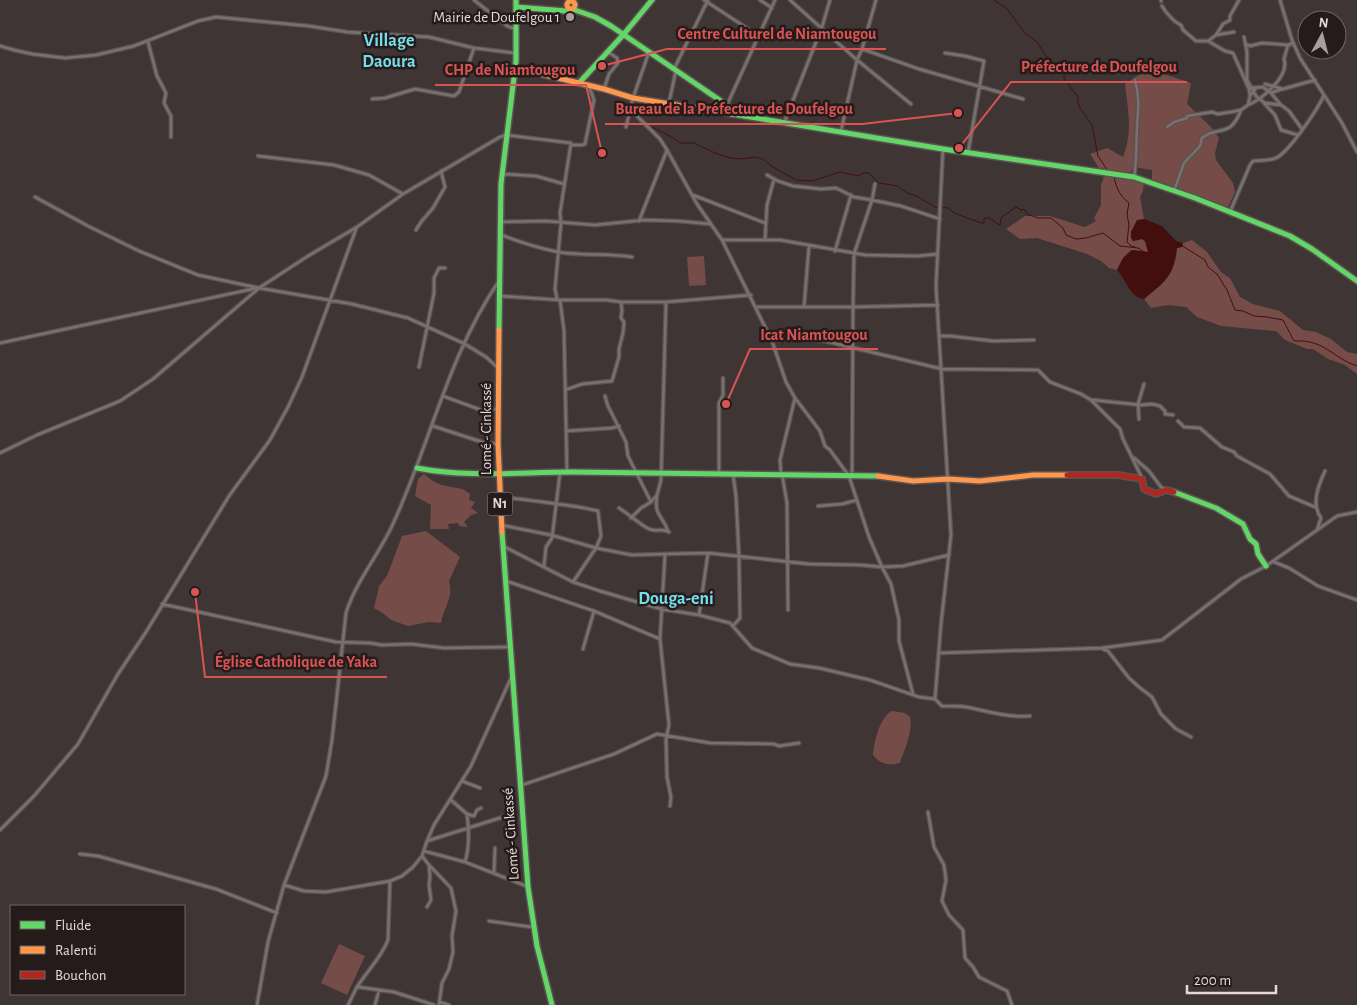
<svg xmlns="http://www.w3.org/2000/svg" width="1357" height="1005" viewBox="0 0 1357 1005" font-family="'Alegreya Sans',sans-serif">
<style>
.green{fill:#754c48}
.water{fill:#430e0e}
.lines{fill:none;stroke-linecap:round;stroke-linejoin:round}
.stream{stroke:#430e0e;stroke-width:1}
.street-casing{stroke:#5b5251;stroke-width:5}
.fast-casing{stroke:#5b5251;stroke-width:8}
.slow-casing{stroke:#5b5251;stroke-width:8}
.jam-casing{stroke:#5b5251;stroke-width:8}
.street{stroke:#797070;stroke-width:2.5}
.fast{stroke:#63d668;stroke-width:5}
.slow{stroke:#ff974d;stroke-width:5}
.jam{stroke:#b3261e;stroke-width:5}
.poi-dot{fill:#ab9f9e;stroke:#241b1a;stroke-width:2}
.labels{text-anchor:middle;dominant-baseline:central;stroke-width:5;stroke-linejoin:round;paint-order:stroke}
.shield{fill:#241b1a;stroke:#ab9f9e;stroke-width:1}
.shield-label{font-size:14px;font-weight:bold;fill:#e5d8d7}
.poi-label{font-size:15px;fill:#e5d8d7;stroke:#241b1a;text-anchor:end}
.street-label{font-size:15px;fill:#e5d8d7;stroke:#241b1a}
.quarter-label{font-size:18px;font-weight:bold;fill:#73deea;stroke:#241b1a}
.leader{fill:none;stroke:#da5454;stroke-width:2}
.callout-dot{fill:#da5454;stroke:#241b1a;stroke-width:2}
.callout-label{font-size:16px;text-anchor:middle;font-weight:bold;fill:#da5454;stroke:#241b1a;stroke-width:5;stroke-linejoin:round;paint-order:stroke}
</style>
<rect width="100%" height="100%" fill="#3f3534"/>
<path class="green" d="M1155,71L1191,83L1187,104L1212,128L1219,138L1215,153L1216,160L1233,183L1235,192L1228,207L1152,180V170L1134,167L1129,175L1099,168L1090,154L1107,148L1123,157C1133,131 1128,111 1125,84L1143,72Z
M1105,174L1144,182L1143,191L1140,197L1144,219L1137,221L1131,232L1133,241L1142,239L1145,241L1148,252L1132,250C1125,254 1120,262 1117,270L1109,268L1101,261L1087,254L1037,238L1020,239L1006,229L1025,216H1050L1085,227L1096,221L1094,218L1101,205V185Z
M1192,240L1207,252L1221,272L1230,278L1240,297L1253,304L1280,311L1303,330L1316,332L1331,339L1347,352L1357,354V374L1345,365L1328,359L1313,349H1307L1285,340L1276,331L1221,326L1197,317L1186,307L1168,305L1151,308L1144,299C1164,281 1175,276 1177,248L1182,247L1183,243Z
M704,256L706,285L689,286L687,257Z
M424,474C431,480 438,485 447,486C458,489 460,486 470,494L469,500L475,502L471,508L478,513L471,515L464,522L468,527L459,526L458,523L448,524L449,529H430L431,505L415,496L418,479Z
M426,531L460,557L449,581C454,598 444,606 441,623L429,622L408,626L391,620L384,614L374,608L379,586L387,576L402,536Z
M892,711L905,713L910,717C913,732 905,748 900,763C888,766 880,764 873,755C874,741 880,717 892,711Z
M339,944L365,956L347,995L321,983Z"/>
<path class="water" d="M1144,219L1162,226L1176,241L1183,243L1182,247L1177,248C1173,277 1166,281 1144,299C1130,298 1126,279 1117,270L1123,258L1132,250L1148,252L1145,241L1142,239L1133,241L1131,238V232L1137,220Z"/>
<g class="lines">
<path class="stream" d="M994,0L1007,9L1025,33L1037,42L1050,62L1064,73V79L1078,97V103L1080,108L1092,125L1098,156L1108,171H1113C1115,184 1118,195 1129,203L1127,214L1129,225L1127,242L1131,246L1135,247
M652,127L670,136L680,143H694L715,153L730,158L743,159L754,157L763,159L773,167L796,180L812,181L840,172L859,176L863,173H869L879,183L898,186L907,193L917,196L935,207L949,208L954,213L981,223H984V218H989L1000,225L1001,218L1016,207L1021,210L1024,209L1027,214L1038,218H1051L1063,228L1066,235L1076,239L1086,238L1103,233L1120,246L1138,248L1146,253
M1181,245L1205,260L1208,267L1217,274L1227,290L1235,310L1243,311L1254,316L1267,317L1283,320L1294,341C1325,339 1332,358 1357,366"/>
<g class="street-casing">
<path id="street" d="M474,0L507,26L515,29
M704,0L759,36
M760,0L772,8
M790,0L857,60L911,104
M1161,1V0
M1162,6C1166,13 1174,22 1181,25L1183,30L1196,41H1208L1216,35L1234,32
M1216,35L1223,24L1230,20V16L1239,0
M1244,37L1247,52V80L1256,96L1261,100L1265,103L1281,105
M1208,41L1225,51L1233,53L1249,89L1250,96
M148,42L157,76L166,93L164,103L171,116V137
M1246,44L1250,46L1262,43L1288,45
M0,46L14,50L32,54L65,58L96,55L134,46L198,21L216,17L309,26L347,32L429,37L474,48L515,53
M862,49L919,69L1023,99
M945,53L965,56L984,61L968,153
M674,69L708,0
M1265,84L1283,89L1315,80
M1251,88L1263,87L1271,93L1281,105L1289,111L1302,129
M604,89L609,74L618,63L617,58L608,52
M1271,93L1282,89
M1324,95L1342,123L1357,152
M372,99L385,98L415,89L454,96L459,92L474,48
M669,103L676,70
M1264,103L1275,115L1281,130L1298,135
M727,105L775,0
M1248,105C1262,99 1290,76 1284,59L1288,45L1293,43
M631,110L660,139L667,150L697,204L722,240L772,341L786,382L795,398L820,431L825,446L830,450L849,476L869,537L882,567L891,584L899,620V641L913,694
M784,123L822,27L830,0
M626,127L633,98L649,52
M1167,127L1174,122L1187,118V116L1212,112L1218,114L1231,112L1241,110L1248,105L1250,96L1256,88
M841,131L857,60L862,49L876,0
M571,145H582L585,144L594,100L589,86
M943,149L936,286L951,535L941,624L935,699L942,706C950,706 958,706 966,707C987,711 1008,718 1030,716
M258,156L334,165L369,175L403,194
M502,174L536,176L564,184
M767,175L778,181L793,186L821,189L836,188L854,197L872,200L875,184
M1134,177C1137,160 1136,144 1137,127C1138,109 1140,99 1135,80
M1174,191L1184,163L1200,146L1202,138C1218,125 1230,139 1241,110
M693,195L765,223
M35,197L88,226L139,251L198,275L259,288L352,304L408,318L465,344L486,357L498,368
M1230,212L1250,165L1253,161C1260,160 1270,161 1276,158C1289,152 1318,109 1324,95L1300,58L1292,40L1280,0
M639,221L667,150
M502,222L545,221L595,225L644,220L678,221L711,224
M416,230L421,222L433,208L445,187L441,171
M502,235C519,242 539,248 558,252C582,256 608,253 632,257
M722,240H780L865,255L917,256L938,254
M765,240L767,205L774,179
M835,251L851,195
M500,296L560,300H607L621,302H666L751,295
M560,300L564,331L567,472
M938,305L853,307L854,254L872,200L901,206L940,219
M756,307H853L852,476
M804,307L809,246
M940,336H950L993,341L1034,340
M772,341L787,339L825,341L942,369L1038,370L1050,382L1081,394L1091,400L1120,429L1123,439L1141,476
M0,343L257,288
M419,367L434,293V278L439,268H445
M565,390L582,384L612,381L619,357V349L623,333L624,322L621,318L622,310L621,303
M443,396L481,410L497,409
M605,396L608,406L626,442L628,456L651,502
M1093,400L1141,405L1152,404L1160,406L1165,411V414L1173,415
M1139,419L1138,404L1144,384
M1178,421L1184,427L1200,428L1222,447L1234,452L1237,456L1270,474L1289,496L1315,507
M433,426L482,442L498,444
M566,431L612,428L619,426
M0,453L37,435L120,401L153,379L259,288L308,256L357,227L403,194L500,137L506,135L571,143L560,213L561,223L555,289L557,299
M1134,458L1149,471L1161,487L1165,489
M719,474V403L723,395V378
M781,474L780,460L795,398
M782,474L787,503L788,610
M657,495C654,517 662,514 668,531
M499,497C514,498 528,500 543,502C562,505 580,506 598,511L601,536L596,548L573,582
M818,506L842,504L857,500
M619,508C630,515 638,523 649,529C656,532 662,528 669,532
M631,518L641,508L651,502L657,495L661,480L666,302
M501,525L551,535L596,548L632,555L665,554L660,639L669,725L666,739L667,777L671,797L670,806
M1317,530L1321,518C1311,504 1318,486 1325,471
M503,546L573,582L600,591L661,609L699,615L730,623L752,648L790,664L819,668L870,680L919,697L935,699
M665,554L708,553L809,564L861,565L882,567L903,566L949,555
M1274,562L1289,568L1318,586L1357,600
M544,566L546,547L552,538L560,473
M506,581L594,611L660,639
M162,604L336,642L370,643L382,645L411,644L444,648L509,647
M699,615L708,553
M733,626L740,618L739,557L736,496L733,474
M583,649L594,611
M1103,649L1108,651L1129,678L1139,687L1152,697L1161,714L1176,729L1191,737
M939,653L1102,648L1162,640L1241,579L1266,566L1337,516L1357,512
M462,781L480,788
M522,785L614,754L657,734L710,743L774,744L779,746L799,743
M451,800L467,814L474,816L477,810L481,808
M928,812L934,847L944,865L946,880L942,901L949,915L963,930L965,958L973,967L979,977L1007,991L1012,1005
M0,830L34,796L78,744L118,674L146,632L229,496L270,440L288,407L302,377L356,229
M427,841L503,817
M424,851L465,862L526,886
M80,854L98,856L216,889L277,913
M422,856L429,865L430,877L429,885L431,900L427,907
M465,862C470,846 469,829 467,814
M429,865L451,888L456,911L452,936L453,952L449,969L442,983L439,1005
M494,873L495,848
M284,885L304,891L326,892L390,881
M489,921L532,927
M358,987L394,992L434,1005
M440,1002L449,1005
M257,1005L268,942L284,885L326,776L332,740L346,613C356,581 378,556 392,526C430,445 448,355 499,281
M348,1005C351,999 354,993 357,987C367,971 381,958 388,940L390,881L402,876L413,867L422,856L427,841L434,825L471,766L511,678
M375,1005L379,990"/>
</g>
<g class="fast-casing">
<path id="fast" d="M516,7L566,11L569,9
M572,9L595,17L611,26L740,114
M579,83L624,34L652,0
M732,114L943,149L1134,177L1195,198L1290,236L1312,249L1357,281
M499,330L501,184L516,61V0
M417,468C468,478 520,472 572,472C674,473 776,474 878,476
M1174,492L1216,508L1243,524L1250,539L1256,544L1258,554L1266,566
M502,532L528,887L537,946L552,1005"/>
</g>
<g class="slow-casing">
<path id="slow" d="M567 5a4 4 0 1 1 8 0a4 4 0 1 1-8 0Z
M516,68L604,89L633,98L732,114
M499,330L498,444L502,532
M878,476L913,481L948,479L980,481L1033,475H1067"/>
</g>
<g class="jam-casing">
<path id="jam" d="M1067,475H1118L1142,479L1144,489L1156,494L1166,490L1174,492"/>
</g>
<use href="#street" class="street"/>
<use href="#fast" class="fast"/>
<use href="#slow" class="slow"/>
<use href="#jam" class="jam"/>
</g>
<circle class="poi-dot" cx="570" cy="17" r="5"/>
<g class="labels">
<rect class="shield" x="487.5" y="492.5" width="25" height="23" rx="4"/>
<g class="shield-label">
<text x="500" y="504">N1</text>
</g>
<g class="poi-label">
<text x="560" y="17">Mairie de Doufelgou 1</text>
</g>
<g class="street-label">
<text transform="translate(486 429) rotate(-90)">Lomé - Cinkassé</text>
<text transform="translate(511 834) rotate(-94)">Lomé - Cinkassé</text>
</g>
<g class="quarter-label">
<text x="389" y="41">Village<tspan x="389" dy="21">Daoura</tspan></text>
<text x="676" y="599">Douga-eni</text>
</g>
</g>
<path class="leader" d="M602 66L667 49H886M959 148L1011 82H1187M602 153L586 85H435M958 113L862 124H605M726 404L750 349H878M195 592L205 677H387"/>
<g class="callout-dot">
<circle cx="602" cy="66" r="5"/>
<circle cx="959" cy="148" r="5"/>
<circle cx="602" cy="153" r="5"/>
<circle cx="958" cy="113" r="5"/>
<circle cx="726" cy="404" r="5"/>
<circle cx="195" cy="592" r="5"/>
</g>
<g class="callout-label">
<text x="777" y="39">Centre Culturel de Niamtougou</text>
<text x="1099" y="72">Préfecture de Doufelgou</text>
<text x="510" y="75">CHP de Niamtougou</text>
<text x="734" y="114">Bureau de la Préfecture de Doufelgou</text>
<text x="814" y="340">Icat Niamtougou</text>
<text x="296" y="667">Église Catholique de Yaka</text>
</g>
<rect x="10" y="905" width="175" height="90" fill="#241b1a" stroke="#716766"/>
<rect x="20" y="921" width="25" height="8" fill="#63d668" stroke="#716766"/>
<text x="55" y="930" font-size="15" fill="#e5d8d7">Fluide</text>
<rect x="20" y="946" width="25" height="8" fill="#ff974d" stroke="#716766"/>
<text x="55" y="955" font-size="15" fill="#e5d8d7">Ralenti</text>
<rect x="20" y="971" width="25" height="8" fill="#b3261e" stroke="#716766"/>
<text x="55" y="980" font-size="15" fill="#e5d8d7">Bouchon</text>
<g transform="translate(1322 35) rotate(7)"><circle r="24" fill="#241b1a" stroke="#716766"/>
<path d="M0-4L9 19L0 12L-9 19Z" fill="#ab9f9e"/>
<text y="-8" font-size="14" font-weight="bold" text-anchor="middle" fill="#e5d8d7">N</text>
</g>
<path d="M1187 985v8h89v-8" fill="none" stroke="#e5d8d7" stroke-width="2.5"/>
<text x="1194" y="985" font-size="15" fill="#e5d8d7" stroke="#241b1a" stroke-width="4" paint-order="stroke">200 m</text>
</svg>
